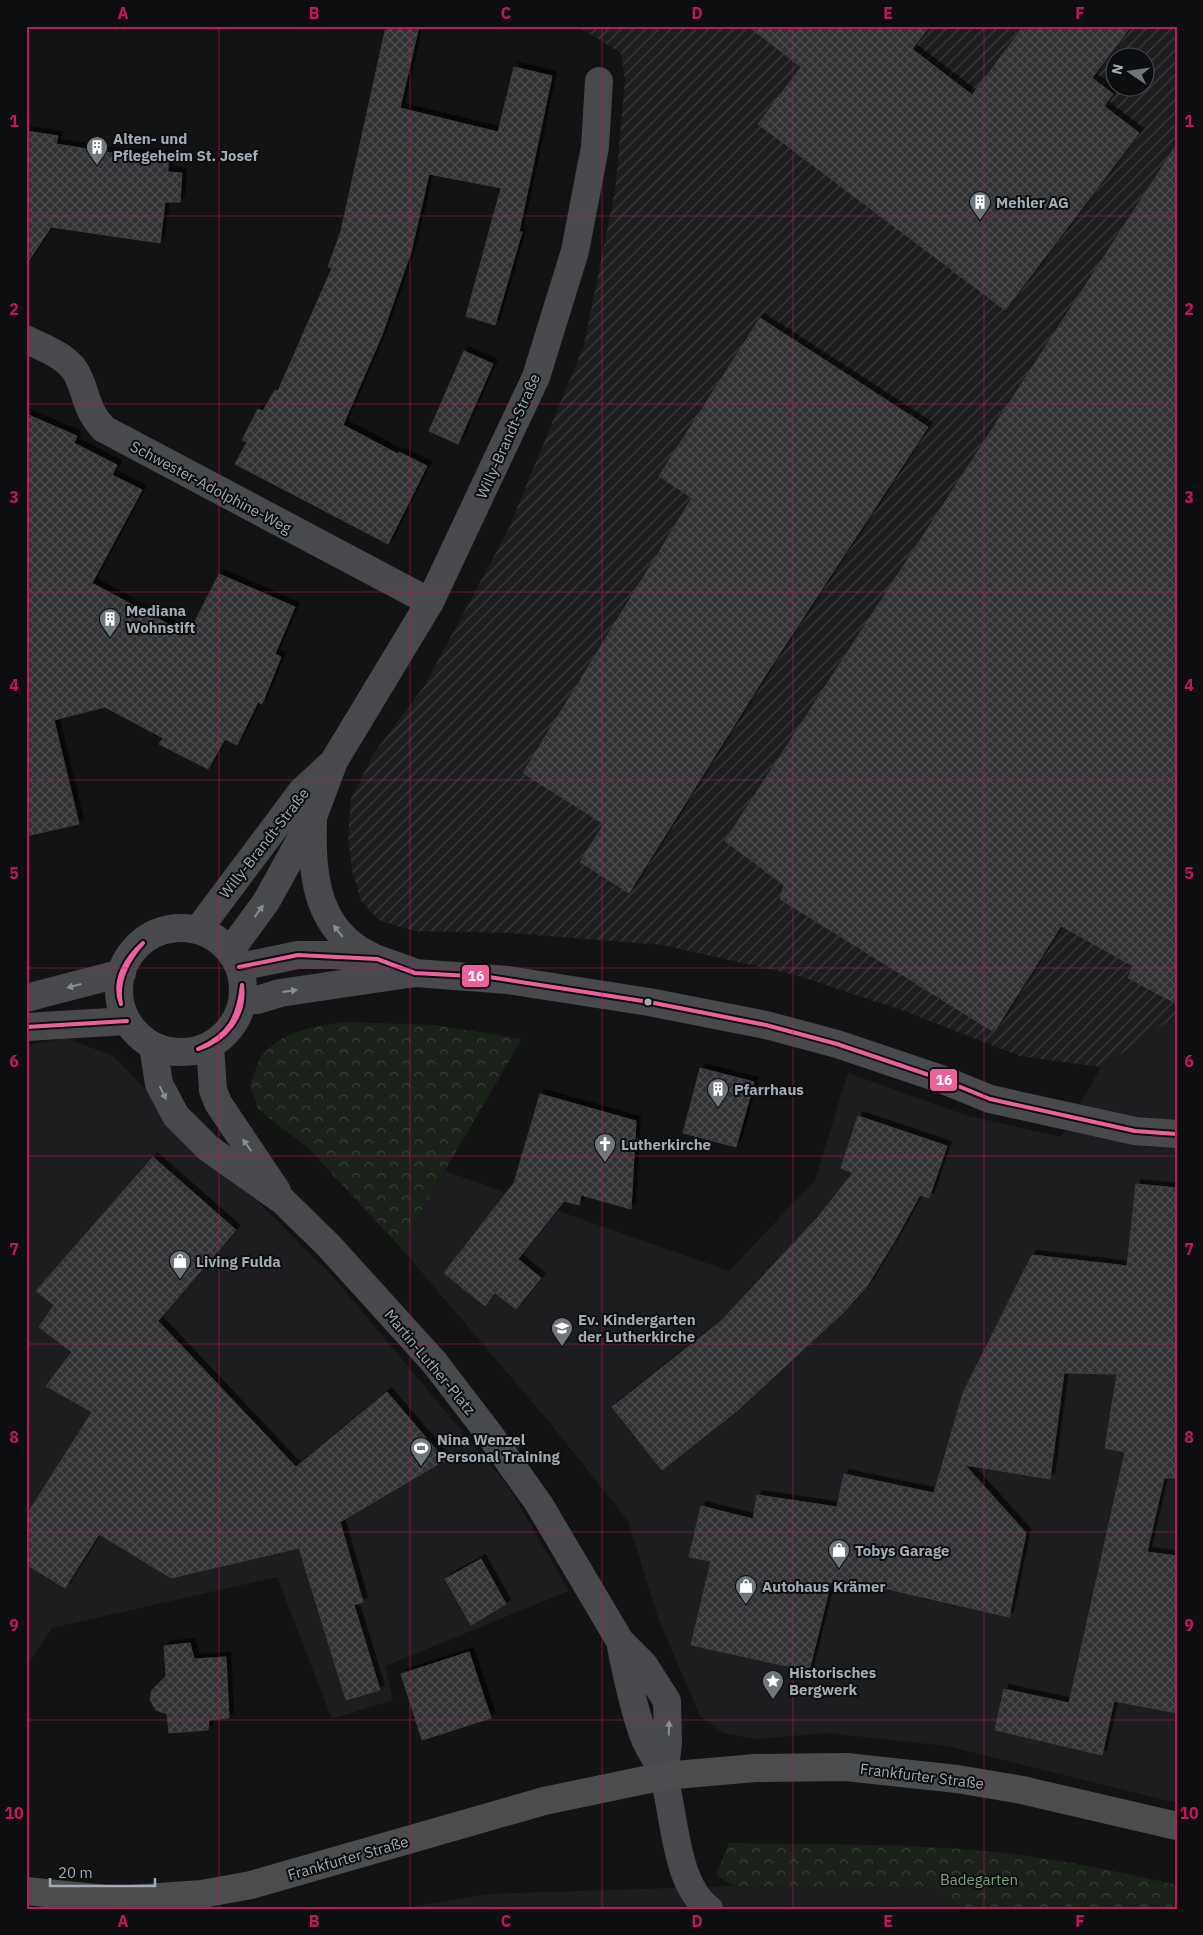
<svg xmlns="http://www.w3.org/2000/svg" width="1203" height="1935" viewBox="0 0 1203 1935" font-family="'IBM Plex Sans',sans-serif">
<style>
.built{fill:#1d1d1f}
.industrial{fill:url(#industrial-furrows);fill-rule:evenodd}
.park{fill:url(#park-crowns)}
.building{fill:url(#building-cross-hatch);stroke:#3c3d40;filter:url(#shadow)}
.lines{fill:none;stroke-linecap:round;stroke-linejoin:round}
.minor{stroke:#47494c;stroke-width:28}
.primary{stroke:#4a4c4e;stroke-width:28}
.bus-1-casing{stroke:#0d0e0f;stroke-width:8}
.bus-1{stroke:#ec609e;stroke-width:4}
.oneway{fill:#878e96}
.grid{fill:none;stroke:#c2185b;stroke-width:1;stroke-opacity:0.55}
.bus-dot{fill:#a2abb6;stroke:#0d0e0f;stroke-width:2}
.labels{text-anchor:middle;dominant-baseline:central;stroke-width:4;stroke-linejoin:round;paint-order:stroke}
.poi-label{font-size:15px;font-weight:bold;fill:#a2abb6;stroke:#0d0e0f;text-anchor:start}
.street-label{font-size:15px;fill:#a2abb6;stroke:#0d0e0f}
.park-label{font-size:15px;fill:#7aa377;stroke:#0d0e0f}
.line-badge{stroke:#0d0e0f;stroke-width:2}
.badge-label{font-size:14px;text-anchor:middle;font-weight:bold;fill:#fff}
.neatline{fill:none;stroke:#c2185b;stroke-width:2}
.grid-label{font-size:16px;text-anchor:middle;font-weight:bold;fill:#c2185b}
</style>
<defs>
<pattern id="industrial-furrows" width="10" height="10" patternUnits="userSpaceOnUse" patternTransform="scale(1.25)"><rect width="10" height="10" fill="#1d1d1f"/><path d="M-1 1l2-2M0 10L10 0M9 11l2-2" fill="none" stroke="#3b3b3d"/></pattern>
<pattern id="park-crowns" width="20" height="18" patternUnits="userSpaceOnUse" patternTransform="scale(1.25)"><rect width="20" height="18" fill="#192119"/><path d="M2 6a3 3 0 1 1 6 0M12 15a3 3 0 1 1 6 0" fill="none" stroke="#373f38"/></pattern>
<pattern id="building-cross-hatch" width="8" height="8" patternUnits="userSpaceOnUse" patternTransform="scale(1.25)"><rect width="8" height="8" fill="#323234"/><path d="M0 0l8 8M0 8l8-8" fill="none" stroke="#4d4d4f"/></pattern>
<filter id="shadow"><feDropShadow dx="4.5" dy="-4.5" stdDeviation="0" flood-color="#0009"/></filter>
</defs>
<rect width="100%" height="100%" fill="#131313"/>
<path class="built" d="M1177,1016V1803L946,1746L827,1733L755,1739L723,1733L700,1716L658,1618L628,1521L550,1423L400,1247L445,1171L729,1271L815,1180L848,1073L965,1115L1061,1137L1101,1067Z
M66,1038L113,1056L334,1278L508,1486L569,1591L385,1666L393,1700L332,1719L277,1577L52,1628L26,1668V1045Z
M735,1886L936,1888L964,1909H399L488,1894Z"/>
<path class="industrial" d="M577,26H1177V1016L1101,1067L1020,1056L904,1011L799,976L663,945L510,933L415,931L380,921L361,901L352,870L348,836L351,799L374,753L425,685L508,530L584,345L615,191L625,80L621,53ZM1116,58H1146V88H1116Z"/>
<path class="park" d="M345,1022L434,1025L522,1039L400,1247L308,1148L258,1109L250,1085C254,1076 257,1061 264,1053C286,1030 316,1026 345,1022Z
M729,1843C813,1845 899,1843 983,1851C1048,1856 1113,1871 1177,1885V1909H964L936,1888L735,1886L716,1875Z"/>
<path class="building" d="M386,26H419L400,108L498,132L514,67L552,76L519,232H522L495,325L466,316L501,188L429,174L411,252L382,335L343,425L398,454L399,452L427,466L388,544L235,464L247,442L242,440L258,409L263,411L275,390L278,391L332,268L328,267L341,231Z
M748,26H930L912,49L972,95L1024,26H1131L1092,78L1113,94L1104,106L1139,133L1005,310L758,124L801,67Z
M26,131L58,136L56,144L112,153L168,156V172L182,173L180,202H165L160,243L51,227L26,265Z
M1177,144V1004L1128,978L1133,966L1061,926L994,1032L780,899L784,885L725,841Z
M760,318L928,427L767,673L629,893L580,862L604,824L523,773L692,498L659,476Z
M464,351L493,364L458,444L429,431Z
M26,414L77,436L74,443L117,465L112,475L142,490L92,583L188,635L219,574L295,607L275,654L281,657L262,704L258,702L237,745L225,739L208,769L159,744L163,738L105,707L54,720L79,824L26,836Z
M700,1068L754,1082L736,1147L683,1133Z
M540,1094L636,1121L631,1209L581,1195L579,1205L564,1201L518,1259L541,1278L516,1309L495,1293L485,1306L444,1273L514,1183Z
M858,1116L947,1146L929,1198L920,1195L894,1242L867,1286L845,1311L739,1409L662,1470L612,1407L721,1321L818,1217L853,1173L841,1168Z
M153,1157L236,1230L158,1321L296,1467L387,1392L445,1460L340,1522L363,1602L354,1605L380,1690L346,1700L299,1548L171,1578L99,1534L65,1588L26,1564V1516L92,1412L46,1386L72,1352L39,1327L54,1305L36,1291Z
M1136,1184L1177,1188V1478H1164L1147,1552L1177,1556V1713L1114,1701L1102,1755L995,1730L1004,1689L1069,1703L1125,1452L1105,1448L1117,1374L1064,1373L1050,1479L965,1465L1026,1533L1009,1617L870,1585L869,1589L831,1582L809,1671L691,1645L711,1561L689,1557L701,1506L753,1519L757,1495L837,1507L844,1474L934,1493L963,1393L1032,1255L1127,1266Z
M481,1559L506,1604L471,1625L445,1579Z
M190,1643L194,1659L226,1657L229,1718L209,1720L208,1730L169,1733L167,1714L156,1710L150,1700L152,1690L166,1676L164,1646Z
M469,1652L491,1718L422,1740L401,1674Z"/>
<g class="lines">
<path class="minor" d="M26,339C43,348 68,356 77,374C88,396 85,409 104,429L430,602
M313,822C311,876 317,931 371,956
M119 990a62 62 0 1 1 124 0a62 62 0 1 1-124 0Z
M198,930L302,791L329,766
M230,951L266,902L313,817L334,761L430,602L536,377L575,251L595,147L599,81
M239,967L298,955H334L377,959L411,971
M26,998L122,973
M243,1001L257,1000L280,993L415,973L508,980L649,1002L766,1025L837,1044L941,1079L990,1099L1135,1131L1177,1134
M26,1027L127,1021
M210,1045L213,1090L218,1103L277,1191
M153,1046L159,1084L176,1116L208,1148L283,1201L329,1246L434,1362L490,1435L539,1504L620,1641L644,1665L667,1701L668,1743L664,1776
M620,1641C626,1673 632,1703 643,1734C648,1749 660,1763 664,1778C675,1816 675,1884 709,1909"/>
<path class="primary" d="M26,1891L116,1900L202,1894L251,1885L544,1801L664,1776L755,1768L846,1767L957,1779L1022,1790L1177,1826"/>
<g class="bus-1-casing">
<path id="bus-1" d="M239,967L298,955L377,959L415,973L489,977L649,1002L766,1025L837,1044L941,1079L990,1099L1135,1131L1177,1134
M121,1004C112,981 126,958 143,943
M121,1004C116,981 128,960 143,943
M26,1027L127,1021
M198,1049C229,1035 238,1019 242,985
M198,1049C226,1040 246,1016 242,985"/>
</g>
<use href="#bus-1" class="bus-1"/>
</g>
<defs><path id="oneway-solid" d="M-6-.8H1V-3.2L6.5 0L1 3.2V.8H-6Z" transform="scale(1.25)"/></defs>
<g class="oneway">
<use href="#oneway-solid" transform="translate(259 911) rotate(-54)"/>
<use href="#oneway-solid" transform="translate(338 931) rotate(-128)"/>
<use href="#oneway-solid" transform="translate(74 986) rotate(165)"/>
<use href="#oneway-solid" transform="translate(290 991) rotate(-8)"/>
<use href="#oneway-solid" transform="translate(163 1093) rotate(64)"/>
<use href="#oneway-solid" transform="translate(247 1145) rotate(-125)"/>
<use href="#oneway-solid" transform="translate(669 1728) rotate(-88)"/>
</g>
<path class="grid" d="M219,26V1909M410,26V1909M602,26V1909M793,26V1909M984,26V1909M26,216H1177M26,404H1177M26,592H1177M26,780H1177M26,968H1177M26,1156H1177M26,1344H1177M26,1532H1177M26,1720H1177"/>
<defs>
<g id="building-pin" transform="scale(1.125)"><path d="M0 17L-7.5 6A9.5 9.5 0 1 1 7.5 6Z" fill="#70767d" stroke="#0d0e0f"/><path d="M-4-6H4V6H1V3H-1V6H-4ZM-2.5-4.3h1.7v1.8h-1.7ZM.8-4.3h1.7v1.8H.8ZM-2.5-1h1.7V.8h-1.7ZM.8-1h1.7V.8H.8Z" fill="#fff"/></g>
<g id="church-pin" transform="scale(1.125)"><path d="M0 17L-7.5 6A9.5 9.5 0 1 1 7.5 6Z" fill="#70767d" stroke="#0d0e0f"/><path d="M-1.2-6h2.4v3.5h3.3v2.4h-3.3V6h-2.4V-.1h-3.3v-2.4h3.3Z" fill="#fff"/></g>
<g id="shop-pin" transform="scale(1.125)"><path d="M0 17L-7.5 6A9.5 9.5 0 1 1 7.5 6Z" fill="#70767d" stroke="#0d0e0f"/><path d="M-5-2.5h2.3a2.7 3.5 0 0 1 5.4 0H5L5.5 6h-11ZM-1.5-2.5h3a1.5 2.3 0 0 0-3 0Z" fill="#fff"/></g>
<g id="school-pin" transform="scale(1.125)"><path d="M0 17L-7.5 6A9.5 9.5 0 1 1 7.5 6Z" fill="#70767d" stroke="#0d0e0f"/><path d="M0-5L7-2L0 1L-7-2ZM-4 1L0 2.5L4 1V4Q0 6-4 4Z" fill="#fff"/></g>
<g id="stadium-pin" transform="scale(1.125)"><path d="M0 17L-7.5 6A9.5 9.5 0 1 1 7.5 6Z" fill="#70767d" stroke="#0d0e0f"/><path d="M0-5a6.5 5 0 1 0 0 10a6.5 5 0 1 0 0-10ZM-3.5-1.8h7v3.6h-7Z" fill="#fff"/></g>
<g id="sight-pin" transform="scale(1.125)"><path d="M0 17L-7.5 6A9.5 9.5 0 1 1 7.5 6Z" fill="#70767d" stroke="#0d0e0f"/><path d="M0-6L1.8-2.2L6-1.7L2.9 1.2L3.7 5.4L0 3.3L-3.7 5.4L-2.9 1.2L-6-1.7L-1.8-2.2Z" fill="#fff"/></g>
</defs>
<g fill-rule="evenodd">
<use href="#building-pin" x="97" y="147"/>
<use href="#building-pin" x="980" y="202"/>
<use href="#building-pin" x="110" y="619"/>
<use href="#building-pin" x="718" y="1089"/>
<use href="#church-pin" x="605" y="1144"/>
<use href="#shop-pin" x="180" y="1261"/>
<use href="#school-pin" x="562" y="1328"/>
<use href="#stadium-pin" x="421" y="1448"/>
<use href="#shop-pin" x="839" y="1550"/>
<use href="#shop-pin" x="746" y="1586"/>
<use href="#sight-pin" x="773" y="1681"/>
</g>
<circle class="bus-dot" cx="648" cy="1002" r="4.5"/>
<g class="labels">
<g class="poi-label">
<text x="113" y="138">Alten- und<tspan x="113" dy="17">Pflegeheim St. Josef</tspan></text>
<text x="996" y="202">Mehler AG</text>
<text x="126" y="610">Mediana<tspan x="126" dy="17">Wohnstift</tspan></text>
<text x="734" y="1089">Pfarrhaus</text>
<text x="621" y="1144">Lutherkirche</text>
<text x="196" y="1261">Living Fulda</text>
<text x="578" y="1319">Ev. Kindergarten<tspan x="578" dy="17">der Lutherkirche</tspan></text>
<text x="437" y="1439">Nina Wenzel<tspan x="437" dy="17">Personal Training</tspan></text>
<text x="855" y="1550">Tobys Garage</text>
<text x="762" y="1586">Autohaus Krämer</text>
<text x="789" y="1672">Historisches<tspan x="789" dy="17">Bergwerk</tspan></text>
</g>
<g class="street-label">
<text transform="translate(508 436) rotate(-66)">Willy-Brandt-Straße</text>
<text transform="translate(211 487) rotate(28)">Schwester-Adolphine-Weg</text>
<text transform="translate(264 843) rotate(-52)">Willy-Brandt-Straße</text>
<text transform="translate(430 1362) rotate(50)">Martin-Luther-Platz</text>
<text transform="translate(922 1776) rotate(7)">Frankfurter Straße</text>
<text transform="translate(348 1858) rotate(-16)">Frankfurter Straße</text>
</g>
<g class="park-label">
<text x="979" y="1879">Badegarten</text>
</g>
</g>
<g class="line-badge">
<rect x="461" y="964" width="29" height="24" rx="5" fill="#ec609e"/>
<rect x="929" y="1068" width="29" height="24" rx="5" fill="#ec609e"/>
</g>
<g class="badge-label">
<text x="476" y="981">16</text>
<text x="944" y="1085">16</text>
</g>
<rect width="1203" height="1935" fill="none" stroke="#0d0e0f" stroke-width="55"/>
<g transform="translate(1130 72) rotate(283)"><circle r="24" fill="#0d0e0f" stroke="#494d52"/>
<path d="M0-4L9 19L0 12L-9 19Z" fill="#70767d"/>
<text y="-8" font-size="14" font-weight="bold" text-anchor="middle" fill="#a2abb6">N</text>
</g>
<path d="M50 1878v8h105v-8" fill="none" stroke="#a2abb6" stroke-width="2.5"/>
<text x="58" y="1878" font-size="15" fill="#a2abb6" stroke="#0d0e0f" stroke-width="4" paint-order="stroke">20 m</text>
<rect x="28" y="28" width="1148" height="1880" class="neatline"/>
<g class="grid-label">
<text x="123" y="19">A</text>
<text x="314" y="19">B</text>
<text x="506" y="19">C</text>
<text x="697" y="19">D</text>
<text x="888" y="19">E</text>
<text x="1080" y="19">F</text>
<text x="14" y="127">1</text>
<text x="1189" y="127">1</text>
<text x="14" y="315">2</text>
<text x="1189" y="315">2</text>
<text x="14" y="503">3</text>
<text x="1189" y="503">3</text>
<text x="14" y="691">4</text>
<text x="1189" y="691">4</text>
<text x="14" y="879">5</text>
<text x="1189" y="879">5</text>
<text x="14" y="1067">6</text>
<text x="1189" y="1067">6</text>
<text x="14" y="1255">7</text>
<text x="1189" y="1255">7</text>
<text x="14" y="1443">8</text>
<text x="1189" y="1443">8</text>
<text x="14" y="1631">9</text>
<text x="1189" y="1631">9</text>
<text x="14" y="1819">10</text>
<text x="1189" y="1819">10</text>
<text x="123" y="1927">A</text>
<text x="314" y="1927">B</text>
<text x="506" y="1927">C</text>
<text x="697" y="1927">D</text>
<text x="888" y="1927">E</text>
<text x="1080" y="1927">F</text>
</g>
</svg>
